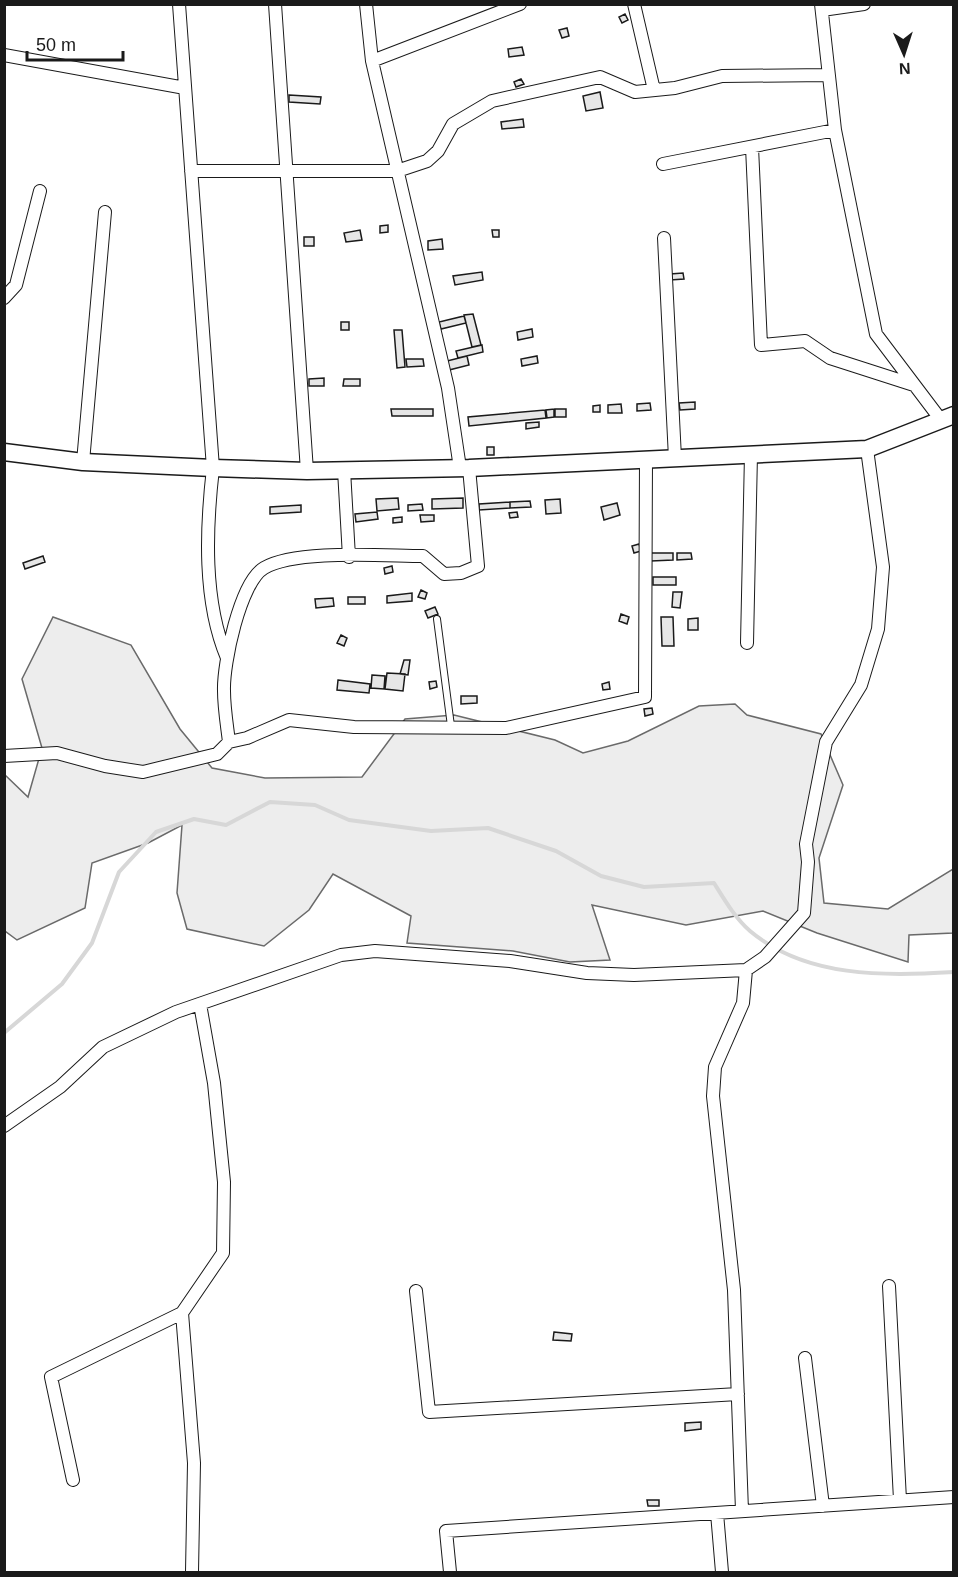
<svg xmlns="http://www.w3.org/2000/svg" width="958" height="1577" viewBox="0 0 958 1577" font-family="Arial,sans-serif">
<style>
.built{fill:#ededed;stroke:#6a6a6a;stroke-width:1.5}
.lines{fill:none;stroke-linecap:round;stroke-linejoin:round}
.stream{stroke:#d7d7d7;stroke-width:4}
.building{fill:#e6e6e6;stroke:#1a1a1a;stroke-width:1.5}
.lane-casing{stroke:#1a1a1a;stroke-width:8}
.street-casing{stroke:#1a1a1a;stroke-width:14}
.secondary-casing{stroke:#1a1a1a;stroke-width:19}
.lane{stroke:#fff;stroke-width:6}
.street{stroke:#fff;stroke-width:12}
.secondary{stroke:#fff;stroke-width:16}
</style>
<rect width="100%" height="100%" fill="#fff"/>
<path class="built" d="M53,617L131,645L180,729L212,768L265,778L362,777L405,719L454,715L555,740L583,753L628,741L699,706L735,704L747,715L821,734L843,785L819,858L824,903L888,909L953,869V933L909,935L908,962L817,933L763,911L686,925L592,905L610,960L570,962L513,951L407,943L411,916L333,874L309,910L264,946L187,929L177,893L182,825L148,843L92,863L85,908L17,940L5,931L4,774L28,797L42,748L22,679Z"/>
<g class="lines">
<path class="stream" d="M4,1033L62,984L92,943L119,872L156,832L194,819L226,825L270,802L315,805L349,820L431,831L488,828L556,851L601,876L644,887L714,883C724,899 735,918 750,931C806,978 884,976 954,972"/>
</g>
<path class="building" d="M625,14L628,20L622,23L619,17Z
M567,28L569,36L562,38L559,30Z
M522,47L524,55L509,57L508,49Z
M521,79L524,84L516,87L514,82Z
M600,92L603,108L586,111L583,96Z
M289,95L321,97L320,104L289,102Z
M523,119L524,127L502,129L501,122Z
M388,225V232L380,233V226Z
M360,230L362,240L346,242L344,233Z
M492,230H499V237H493Z
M304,237H314V246H304Z
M442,239L443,249L428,250V241Z
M482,272L483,280L455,285L453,276Z
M683,273L684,279L670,280V274Z
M473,314L481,345L472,347L464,315Z
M464,316L466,323L441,329L439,322Z
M341,322H349V330H341Z
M532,329L533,337L518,340L517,332Z
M394,330H402L405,367L397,368Z
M482,345L483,352L458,358L456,351Z
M467,356L469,365L449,370L447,361Z
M537,356L538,363L522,366L521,359Z
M406,359H423L424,366L407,367Z
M324,378V386H309V379Z
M344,379H360V386H343Z
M695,402V409L680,410L679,403Z
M650,403L651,410L637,411V404Z
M621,404L622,413H608V405Z
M600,405V412H593V406Z
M391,409H433V416H392Z
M554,409V417L547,418L546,410Z
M555,409H566V417H555Z
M545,410L546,418L469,426L468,417Z
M539,422V427L526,429V423Z
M487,447H494V455H487Z
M398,498L399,509L377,511L376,499Z
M463,498V508L432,509V499Z
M560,499L561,513L546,514L545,500Z
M530,501L531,507L510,508V502Z
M510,502V508L479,510V504Z
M617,503L620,515L604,520L601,507Z
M422,504L423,510L408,511V505Z
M301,505V512L270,514V507Z
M377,512L378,519L356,522L355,514Z
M517,512L518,517L510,518L509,513Z
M420,515H434V521L421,522Z
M402,517V522L393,523V518Z
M639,544L641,551L634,553L632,546Z
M651,553H673V560L651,561Z
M677,553H691L692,559L677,560Z
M43,556L45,562L25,569L23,563Z
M392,566L393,572L385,574L384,568Z
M653,577H676V585H653Z
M421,590L427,593L425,599L418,597Z
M673,592H682L680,608L672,607Z
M412,593V601L387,603V596Z
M348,597H365V604H348Z
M333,598L334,606L316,608L315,599Z
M435,607L438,614L428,618L425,611Z
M621,614L629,617L627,624L619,621Z
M661,617H673L674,646H662Z
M698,618V630H688V619Z
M341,635L347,638L344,646L337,643Z
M404,660H410L408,675L400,674Z
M387,673L405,674L403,691L385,689Z
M372,675L385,676L384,689L371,688Z
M338,680L370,684L369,693L337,690Z
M436,681L437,687L430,689L429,682Z
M609,682L610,689L603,690L602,684Z
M461,696H477V703L461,704Z
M652,708L653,714L645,716L644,709Z
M554,1332L572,1334L571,1341L553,1340Z
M701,1422V1429L685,1431V1423Z
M647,1500H659V1506H648Z"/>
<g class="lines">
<g class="lane-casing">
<path id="lane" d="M437,619L451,726"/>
</g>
<g class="street-casing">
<path id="street" d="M179,4L213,468C206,529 203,601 227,658
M275,4L307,471
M366,4L372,61L448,388L460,468
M634,4L654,90
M821,4L835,130L876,334L941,420
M822,10L864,4
M4,55L185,88
M372,61L520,4
M752,147L761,345L805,341L830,358L914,385
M663,164L835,130
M191,171H397L427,161L438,151L453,124L492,101L600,77L635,92L675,88L722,76L829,75
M664,238L675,458
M4,298L16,285L40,191
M83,462L105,212
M344,470L349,557
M747,643L751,454
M229,742C227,725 224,708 224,691C223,664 240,582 264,568C296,549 385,556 423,556L444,574L461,573L478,566L469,468
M4,756L57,753L105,766L143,772L217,754L229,742L247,738L289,720L354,727L506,728L645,697L646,459
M4,1126L60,1087L103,1047L176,1012L341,955L375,951L510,961L587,973L634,975L746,970L765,957L804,913L808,862L806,844L826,742L861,685L878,629L883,567L867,449
M889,1286L900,1500
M416,1291L429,1412L738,1394
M182,1313L194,1463L192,1572
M805,1358L823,1506
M73,1480L51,1377L182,1313L223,1253L224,1182L214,1083L200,1004
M742,1511L734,1290L713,1096L715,1067L743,1003L746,970
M717,1513L722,1572
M450,1572L446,1531L954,1497"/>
</g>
<g class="secondary-casing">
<path id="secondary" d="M4,452L83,462L213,468L307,471L469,468L867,449L954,415"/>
</g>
<use href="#lane" class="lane"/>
<use href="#street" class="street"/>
<use href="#secondary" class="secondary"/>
</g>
<rect width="958" height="1577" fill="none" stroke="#1a1a1a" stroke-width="12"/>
<g transform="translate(904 54) rotate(177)" stroke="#ffffff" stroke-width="4.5" paint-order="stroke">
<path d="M0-4.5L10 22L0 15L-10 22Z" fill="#1a1a1a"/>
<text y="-9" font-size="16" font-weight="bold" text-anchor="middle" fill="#1a1a1a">N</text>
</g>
<path d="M27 51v9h96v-9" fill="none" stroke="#1a1a1a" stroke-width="3"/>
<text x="36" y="51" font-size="18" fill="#1a1a1a" stroke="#ffffff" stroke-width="4.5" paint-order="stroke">50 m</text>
</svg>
